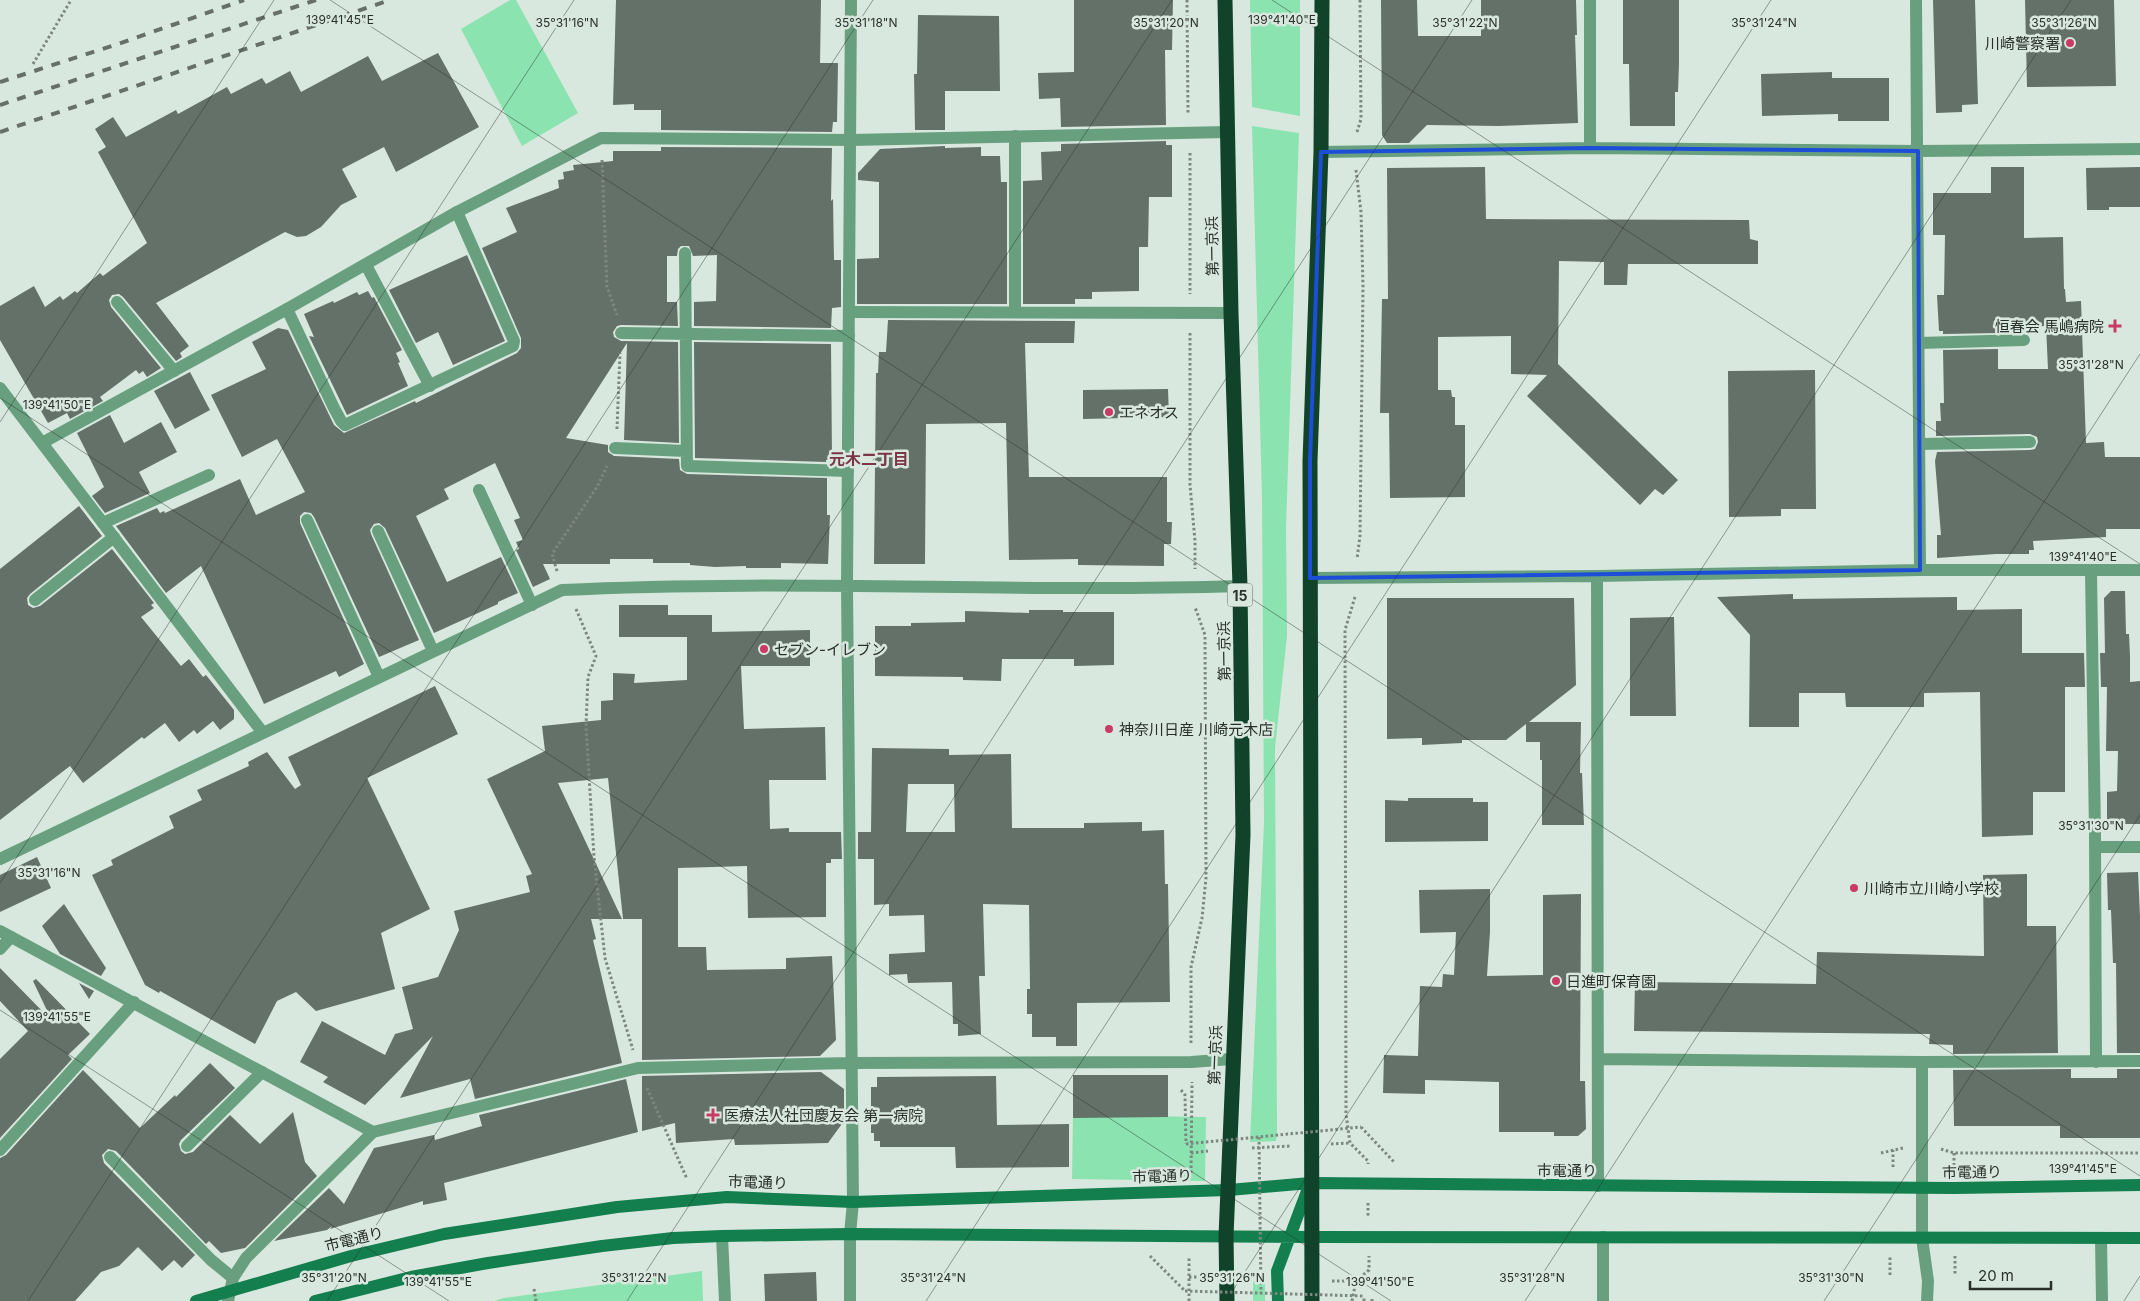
<svg xmlns="http://www.w3.org/2000/svg" width="2140" height="1301" viewBox="0 0 2140 1301" font-family="Inter,'Noto Sans JP',sans-serif">
<style>
.green{fill:#8be3b0}
.building{fill:#647169;fill-rule:evenodd}
.lines{fill:none;stroke-linecap:round;stroke-linejoin:round}
.path{stroke:#7c8780;stroke-width:3;stroke-dasharray:2.5 2.5;stroke-linecap:butt}
.lane{stroke:#68a07f;stroke-width:12}
.street{stroke:#68a07f;stroke-width:12}
.secondary{stroke:#137e4e;stroke-width:12}
.highway{stroke:#104329;stroke-width:15}
.rail{stroke:#666f69;stroke-width:4;stroke-dasharray:9 9;stroke-linecap:butt}
.path-bridge{stroke:#7c8780;stroke-width:3;stroke-dasharray:2.5 2.5;stroke-linecap:butt}
.marked{fill:none;stroke:#1d4ed8;stroke-width:4;stroke-linejoin:round}
.ticks{fill:none;stroke:#292f2b;stroke-width:1;stroke-opacity:0.45}
.poi-dot{fill:#c93b65;stroke:#d9e8de;stroke-width:2}
.labels{text-anchor:middle;dominant-baseline:central;stroke-width:5;stroke-linejoin:round;paint-order:stroke}
.shield{fill:#d9e8de;stroke:#5e6661;stroke-width:1}
.shield-label{font-size:14px;font-weight:bold;fill:#292f2b}
.poi-label{font-size:15px;fill:#292f2b;stroke:#d9e8de;text-anchor:start}
.street-label{font-size:15px;fill:#292f2b;stroke:#d9e8de}
.neighbourhood-label{font-size:16px;font-weight:bold;fill:#7c3546;stroke:#d9e8de}
.ticks-label{font-size:12px;text-anchor:middle;fill:#292f2b;stroke:#d9e8de;stroke-width:5;stroke-linejoin:round;paint-order:stroke}
</style>
<rect width="100%" height="100%" fill="#d9e8de"/>
<path class="green" d="M510,0H516L578,113L522,146L461,29Z
M1250,0H1300V116L1252,107Z
M1252,126L1299,133L1286,528L1287,636L1275,748L1277,1129L1276,1141L1250,1142L1264,822L1262,497Z
M1073,1115L1206,1117L1205,1181L1072,1179Z
M702,1271L703,1301H494L504,1298Z
M1253,1281L1265,1282V1301H1253Z"/>
<path class="building" d="M616,0H821L820,63H838L837,122H833L832,132L661,130V110H634V104L613,105Z
M1074,0H1173L1172,50H1165L1166,125L1061,127L1060,98L1039,99L1038,73L1074,72Z
M1381,0H1417L1418,36H1481V0H1576L1577,35H1575L1578,123L1499,126L1427,125L1409,143H1387L1382,135Z
M1623,0H1679V63L1678,92H1675V126H1630L1629,64H1623Z
M1933,0H1975L1978,104L1962,105V112L1936,113Z
M2025,0H2114L2116,86L2027,87Z
M918,15L999,16L1000,91H945V130H915L914,74H917Z
M438,53L479,127L396,172L384,147L342,169L357,197L341,205L321,227L306,236L297,237L285,232L156,303L189,346L180,353L182,357L176,361L123,297L119,294L112,295L109,300L111,307L161,368L147,377L143,371L139,374L136,370L100,397L103,401L70,419L67,413L48,423L0,340V306L34,286L45,307L60,296L63,300L75,291L77,293L100,273L103,276L147,243L98,152L106,147L95,129L113,117L126,137L176,110L178,114L227,87L231,94L262,78L266,84L290,71L301,92L368,56L382,81Z
M1832,72V78H1889V121H1838V114L1762,116L1761,74Z
M1166,141V145H1172V197H1149L1148,247H1139V291L1092,292V299H1075V304H1023V181L1042,180L1041,152L1061,151V144Z
M945,146V148L981,147V156H1000L1001,182H1007V304H857V259L879,258V182L858,180V173L880,149Z
M661,147L832,148L831,201L833,199L834,260H841V307L832,308L831,328L694,326V302L716,301L717,255L693,256L689,246H681L678,249L677,256H667V302H677L678,326L621,325L617,326L613,332L614,337L621,341L678,342L679,443L624,440L627,343L566,438L608,445V452L614,456L679,459L680,470L687,474L827,478V515H830L828,564L781,563V568H746V566L715,567L690,565V563H653V559H610V564H543L550,579L533,587L516,550L519,549L516,542L523,540L514,520L520,518L495,463L444,489L449,499L416,516L447,582L501,557L518,593L498,602V604L434,633L385,528L379,523L374,524L370,530L371,534L419,640L379,657L314,517L311,513L304,512L300,516V523L364,664L339,677L336,671L264,704L201,566L166,593L116,526L157,508L160,513L164,511L165,513L240,479L256,515L305,492L277,439L242,457L211,395L266,369L252,342L278,328L288,330L334,425L344,433L415,401L416,403L517,353L521,348V338L482,248L517,232L506,208L559,188L558,180L564,179L563,172L574,170L573,165L613,161V151H661Z
M1485,167L1486,219L1749,220L1750,239L1758,241V264H1628L1627,285H1604V262L1559,261L1558,364L1678,480L1663,495L1655,489L1640,505L1527,396L1547,375L1511,374V336L1438,337V390H1451L1452,397H1455V425H1465V497L1390,498L1389,413H1380L1382,299H1388L1387,168Z
M1991,167H2024V238L2063,237L2064,289H2065L2066,302L2081,301L2086,443L2104,442L2105,457H2140V529H2106V537L2033,541L2034,550H2029V554H1996L1937,558V535H1941L1935,461L1937,452L2030,450L2035,449L2038,442L2037,437L2030,434L1936,436V421H1941L1940,403H1944L1943,350L1998,349V369H2048L2046,326L1998,327V333L1943,334V331H1939L1937,295H1944L1945,235H1933V193H1991Z
M2140,167V207H2109V210H2087L2086,168Z
M467,255L505,341L453,365L438,332L416,343L389,290Z
M368,291L372,298L374,297L402,350L396,353L400,362L398,363L408,386L347,415L309,336L314,337L304,314L333,301L334,303L357,292L359,295Z
M888,320L1075,321L1074,343H1025L1029,477H1167V522H1172L1171,544H1164V566L1078,565V559L1009,560L1006,423L926,424L925,564H874L876,373H878L879,352H886Z
M694,342L831,344L832,459L826,460V462L695,458Z
M1815,370L1816,509H1781V516L1729,517L1728,371Z
M190,372L210,410L175,429L154,391Z
M1168,389L1169,417L1083,419V390Z
M110,415L124,443L161,422L177,452L139,472L150,493L105,513L92,496L104,487L77,433Z
M79,506L102,536L30,594L27,598L28,605L33,608L40,606L112,549L154,603L151,605L154,608L141,617L181,666L189,659L203,677L206,675L234,710V719L220,730L213,721L197,734L194,730L179,742L165,723L144,739L142,737L83,783L70,766L0,820V569Z
M2111,591H2125L2126,634H2129L2130,656V682L2140,681V824H2107V792L2117,791L2118,751H2106L2107,687H2101L2100,653H2105L2104,598Z
M1793,594V599L1957,597V610L2022,609V653H2084L2085,687H2065V792H2033V835L1982,837L1980,692L1924,693V707H1846L1845,693H1799V727H1749L1750,635L1717,597Z
M1387,598H1574L1576,685L1529,722H1581L1580,773H1582L1584,825H1542V760H1540V742H1526V724L1506,740H1462V743L1422,745V738L1387,739Z
M619,605H668V615H712V632L810,630V666H741L744,729L825,727L826,780H769L770,829L789,828V832H841L842,859H831V863H826V917L748,918L747,866L678,868V947H706L707,970L786,969V958L832,956L836,1040L820,1056L642,1060V919H623L608,778L558,783L622,919H591L596,939L593,940L622,1063L475,1099L470,1079L400,1098L433,1036L365,1105L323,1082L328,1077L300,1062L322,1021L385,1055L395,1034L413,1029L402,987L438,977L459,930L454,911L530,892L526,876L532,874L487,779L545,751L542,726L601,720V701L613,700V673L635,674L634,683L687,680V637H619Z
M1029,610H1063V612H1114V665L1074,666V659H1002L1001,681L963,680V677L875,676V626H911V623L965,622V611L1029,613Z
M1674,617L1676,716H1630V618Z
M435,686L458,734L367,778L430,909L381,933L395,989L316,1011L296,992L277,1001L255,1044L160,991L159,993L145,985L92,875L113,865L111,860L174,828L169,816L202,800L197,790L249,766L248,762L267,752L295,789L301,785L288,757Z
M872,748L949,749V755L1011,754L1012,828H1084V823L1142,822V831L1164,830L1165,884H1168L1170,1002L1077,1003V1046H1056V1037H1032V1014H1027V989H1030L1029,905L983,904L985,976H979L981,1034L958,1036V1024H953L952,982L908,983L907,974L889,975V954L925,952L924,915L889,916V904L874,905V859H858V832H871ZM908,784H954L955,832H906Z
M1408,798H1473V802H1488V841L1385,842V800L1408,801Z
M37,857L51,888L0,912V875Z
M2138,872L2140,916V1053H2117L2116,963H2113L2111,910H2108L2107,873Z
M2027,874V926H2056L2058,1053L1953,1054V1045L1929,1044L1930,1034L1634,1031L1635,982L1816,984L1817,952L1984,956L1983,875Z
M1490,889V932L1487,976L1543,975V895L1581,894L1580,1081H1585L1586,1129L1578,1136H1554V1132H1499V1082L1425,1080V1094L1383,1093L1384,1055L1418,1056L1420,986L1442,987L1443,974L1454,975L1456,932L1420,933L1419,890Z
M64,904L106,968L101,976L60,954L42,926Z
M0,968L52,1021L33,981L36,979L90,1034L68,1055L72,1059L0,1138V1059L28,1031L0,1001Z
M79,983L94,991L89,999Z
M210,1063L235,1088L181,1140L179,1144L181,1151L185,1154L193,1152L230,1115L260,1144L293,1112L305,1162L317,1176L245,1248L221,1253L209,1241L206,1244L116,1151L108,1149L102,1155L104,1163L195,1255L182,1268L174,1260L162,1271L138,1247L119,1266L101,1272L75,1301H0V1158L6,1155L83,1070L140,1128L175,1095L176,1097Z
M2071,1069V1078H2117V1069H2140V1138H2060V1126H1954L1953,1070Z
M821,1072L844,1089V1121L828,1143L735,1145L734,1139L676,1143L675,1123L642,1131V1076Z
M1073,1075H1168V1117L1073,1118Z
M996,1076L997,1125L1069,1124V1167L956,1168L955,1147H880V1141H874V1133H871V1087H877V1077Z
M626,1079L638,1132L444,1183L447,1200L423,1205V1201L330,1229L332,1226L327,1230L274,1241L329,1188L344,1204L374,1148L434,1135L435,1140L482,1126L479,1115Z
M816,1272L817,1301H765L764,1274Z"/>
<g class="lines">
<path class="path" d="M1187,0L1188,114
M33,64L71,0
M1357,132L1361,119L1360,0
M1190,153V294
M602,160L607,287L617,315
M1356,170L1361,212L1363,286L1360,536L1357,559
M1190,333V485L1195,541V569
M617,429L620,353
M557,571L552,554L597,487L607,466
M1355,597L1345,630L1346,1114L1350,1143L1368,1161V1164
M576,609L596,656L588,677L586,726L594,857L605,958L633,1050
M1191,1043V967L1202,918L1206,878L1205,635L1195,607
M647,1088L687,1179
M1181,1090L1185,1095L1186,1144
M1361,1127L1395,1163
M1331,1144L1350,1143
M1252,1148L1290,1146
M1941,1149L1954,1153H2140
M1191,1153L1208,1151
M1881,1153L1903,1148
M1954,1153V1167
M1893,1167V1150
M1191,1173L1192,1082
M1368,1203V1217
M1150,1256L1185,1291
M1955,1256V1275
M1890,1275V1256
M1189,1277H1205
M1332,1281H1356
M534,1289L536,1301
M1189,1301V1257
M1352,1301L1356,1281L1369,1270V1256
M1364,1301V1296
M1372,1301V1299"/>
<path class="lane" d="M685,253L687,466L848,471
M366,265L430,386
M117,302L174,371
M287,309L334,408L341,421L345,425L513,346L514,341L457,212
M849,312L1231,313
M1015,312V136
M621,333L849,336
M1919,343L2024,340
M1920,444L2030,442
M615,448L686,451
M479,490L532,605
M307,520L379,677
M103,523L209,475
M378,531L433,651
M35,600L114,537
M0,949L11,937
M187,1146L262,1072
M110,1157L211,1260L233,1278
M2101,1238L2102,1301"/>
<path class="street" d="M1590,0V148
M1916,0L1920,570
M1321,152L1590,148L1918,151L2140,149
M0,388L263,733
M42,443L287,309L457,212L601,138L851,140L1227,132
M2091,571L2095,833L2096,1062
M1597,576L1598,1186
M1310,578L1597,576L1920,570H2140
M2095,847H2140
M0,859L562,590C788,579 1014,593 1240,586
M0,931L373,1132L638,1068L850,1063L1191,1062L1232,1059
M1598,1059L1922,1062V1238L1928,1281L1927,1301
M1922,1062L2140,1061
M0,1150L134,1002
M722,1236L725,1301
M1603,1237V1301
M228,1301L233,1278L246,1258L373,1132
M850,1301V1234L853,1202L847,586L851,0"/>
<path class="secondary" d="M196,1301L351,1256L444,1234L617,1207L727,1197L853,1202L1229,1190L1310,1183L1954,1188L2140,1185
M315,1301L411,1277L488,1263L602,1246L673,1238L722,1236L850,1234L1312,1237L2140,1238
M1278,1301L1277,1271L1310,1183"/>
<path class="highway" d="M1225,0L1231,313L1240,586L1243,835L1226,1236L1227,1301
M1312,1301L1310,461L1321,152L1322,0"/>
<path class="rail" d="M0,82L115,45L244,0
M0,105L316,0
M0,132L390,0"/>
<path class="path-bridge" d="M1259,1137L1261,1293
M1186,1144L1361,1127
M1185,1291L1364,1296"/>
</g>
<path class="marked" d="M1590,148L1918,151L1920,570L1310,578V461L1321,152Z"/>
<path class="ticks" d="M330,0L2140,1176M1272,0L2140,564M0,398L1391,1301M0,422L274,0M0,883L574,0M0,1010L449,1301M28,1301L873,0M327,1301L1172,0M627,1301L1472,0M926,1301L1771,0M1226,1301L2071,0M1525,1301L2140,354M1824,1301L2140,815M2124,1301L2140,1276"/>
<g class="poi-dot">
<circle cx="2070" cy="43" r="5"/>
<path d="M2112.5 318.5h5v5h5v5h-5v5h-5v-5h-5v-5h5z"/>
<circle cx="1109" cy="412" r="5"/>
<circle cx="764" cy="649" r="5"/>
<circle cx="1109" cy="729" r="5"/>
<circle cx="1854" cy="888" r="5"/>
<circle cx="1556" cy="981" r="5"/>
<path d="M710.5 1107.5h5v5h5v5h-5v5h-5v-5h-5v-5h5z"/>
</g>
<g class="labels">
<rect class="shield" x="1227.5" y="583.5" width="25" height="23" rx="4"/>
<g class="shield-label">
<text x="1240" y="595">15</text>
</g>
<g class="poi-label">
<text x="2060" y="43" text-anchor="end">川崎警察署</text>
<text x="2104" y="326" text-anchor="end">恒春会 馬嶋病院</text>
<text x="1119" y="412">エネオス</text>
<text x="774" y="649">セブン-イレブン</text>
<text x="1119" y="729">神奈川日産 川崎元木店</text>
<text x="1864" y="888">川崎市立川崎小学校</text>
<text x="1566" y="981">日進町保育園</text>
<text x="724" y="1115">医療法人社団慶友会 第一病院</text>
</g>
<g class="street-label">
<text transform="translate(1212 246) rotate(-91)">第一京浜</text>
<text transform="translate(1224 651) rotate(-91)">第一京浜</text>
<text transform="translate(1215 1055) rotate(-88)">第一京浜</text>
<text x="1567" y="1170">市電通り</text>
<text transform="translate(1972 1172) rotate(-1)">市電通り</text>
<text transform="translate(1162 1176) rotate(-2)">市電通り</text>
<text transform="translate(758 1182) rotate(2)">市電通り</text>
<text transform="translate(354 1239) rotate(-14)">市電通り</text>
</g>
<g class="neighbourhood-label">
<text x="869" y="459">元木二丁目</text>
</g>
</g>
<g class="ticks-label">
<text x="340" y="24">139°41'45"E</text>
<text x="1282" y="24">139°41'40"E</text>
<text x="866" y="27">35°31'18"N</text>
<text x="1166" y="27">35°31'20"N</text>
<text x="1465" y="27">35°31'22"N</text>
<text x="1764" y="27">35°31'24"N</text>
<text x="2064" y="27">35°31'26"N</text>
<text x="567" y="27">35°31'16"N</text>
<text x="2091" y="369">35°31'28"N</text>
<text x="57" y="409">139°41'50"E</text>
<text x="2083" y="561">139°41'40"E</text>
<text x="2091" y="830">35°31'30"N</text>
<text x="49" y="877">35°31'16"N</text>
<text x="57" y="1021">139°41'55"E</text>
<text x="2083" y="1173">139°41'45"E</text>
<text x="334" y="1282">35°31'20"N</text>
<text x="634" y="1282">35°31'22"N</text>
<text x="933" y="1282">35°31'24"N</text>
<text x="1232" y="1282">35°31'26"N</text>
<text x="1532" y="1282">35°31'28"N</text>
<text x="1831" y="1282">35°31'30"N</text>
<text x="438" y="1286">139°41'55"E</text>
<text x="1380" y="1286">139°41'50"E</text>
</g>
<path d="M1970 1281v8h81v-8" fill="none" stroke="#292f2b" stroke-width="2.5"/>
<text x="1978" y="1281" font-size="15" fill="#292f2b" stroke="#d9e8de" stroke-width="4" paint-order="stroke">20 m</text>
</svg>
